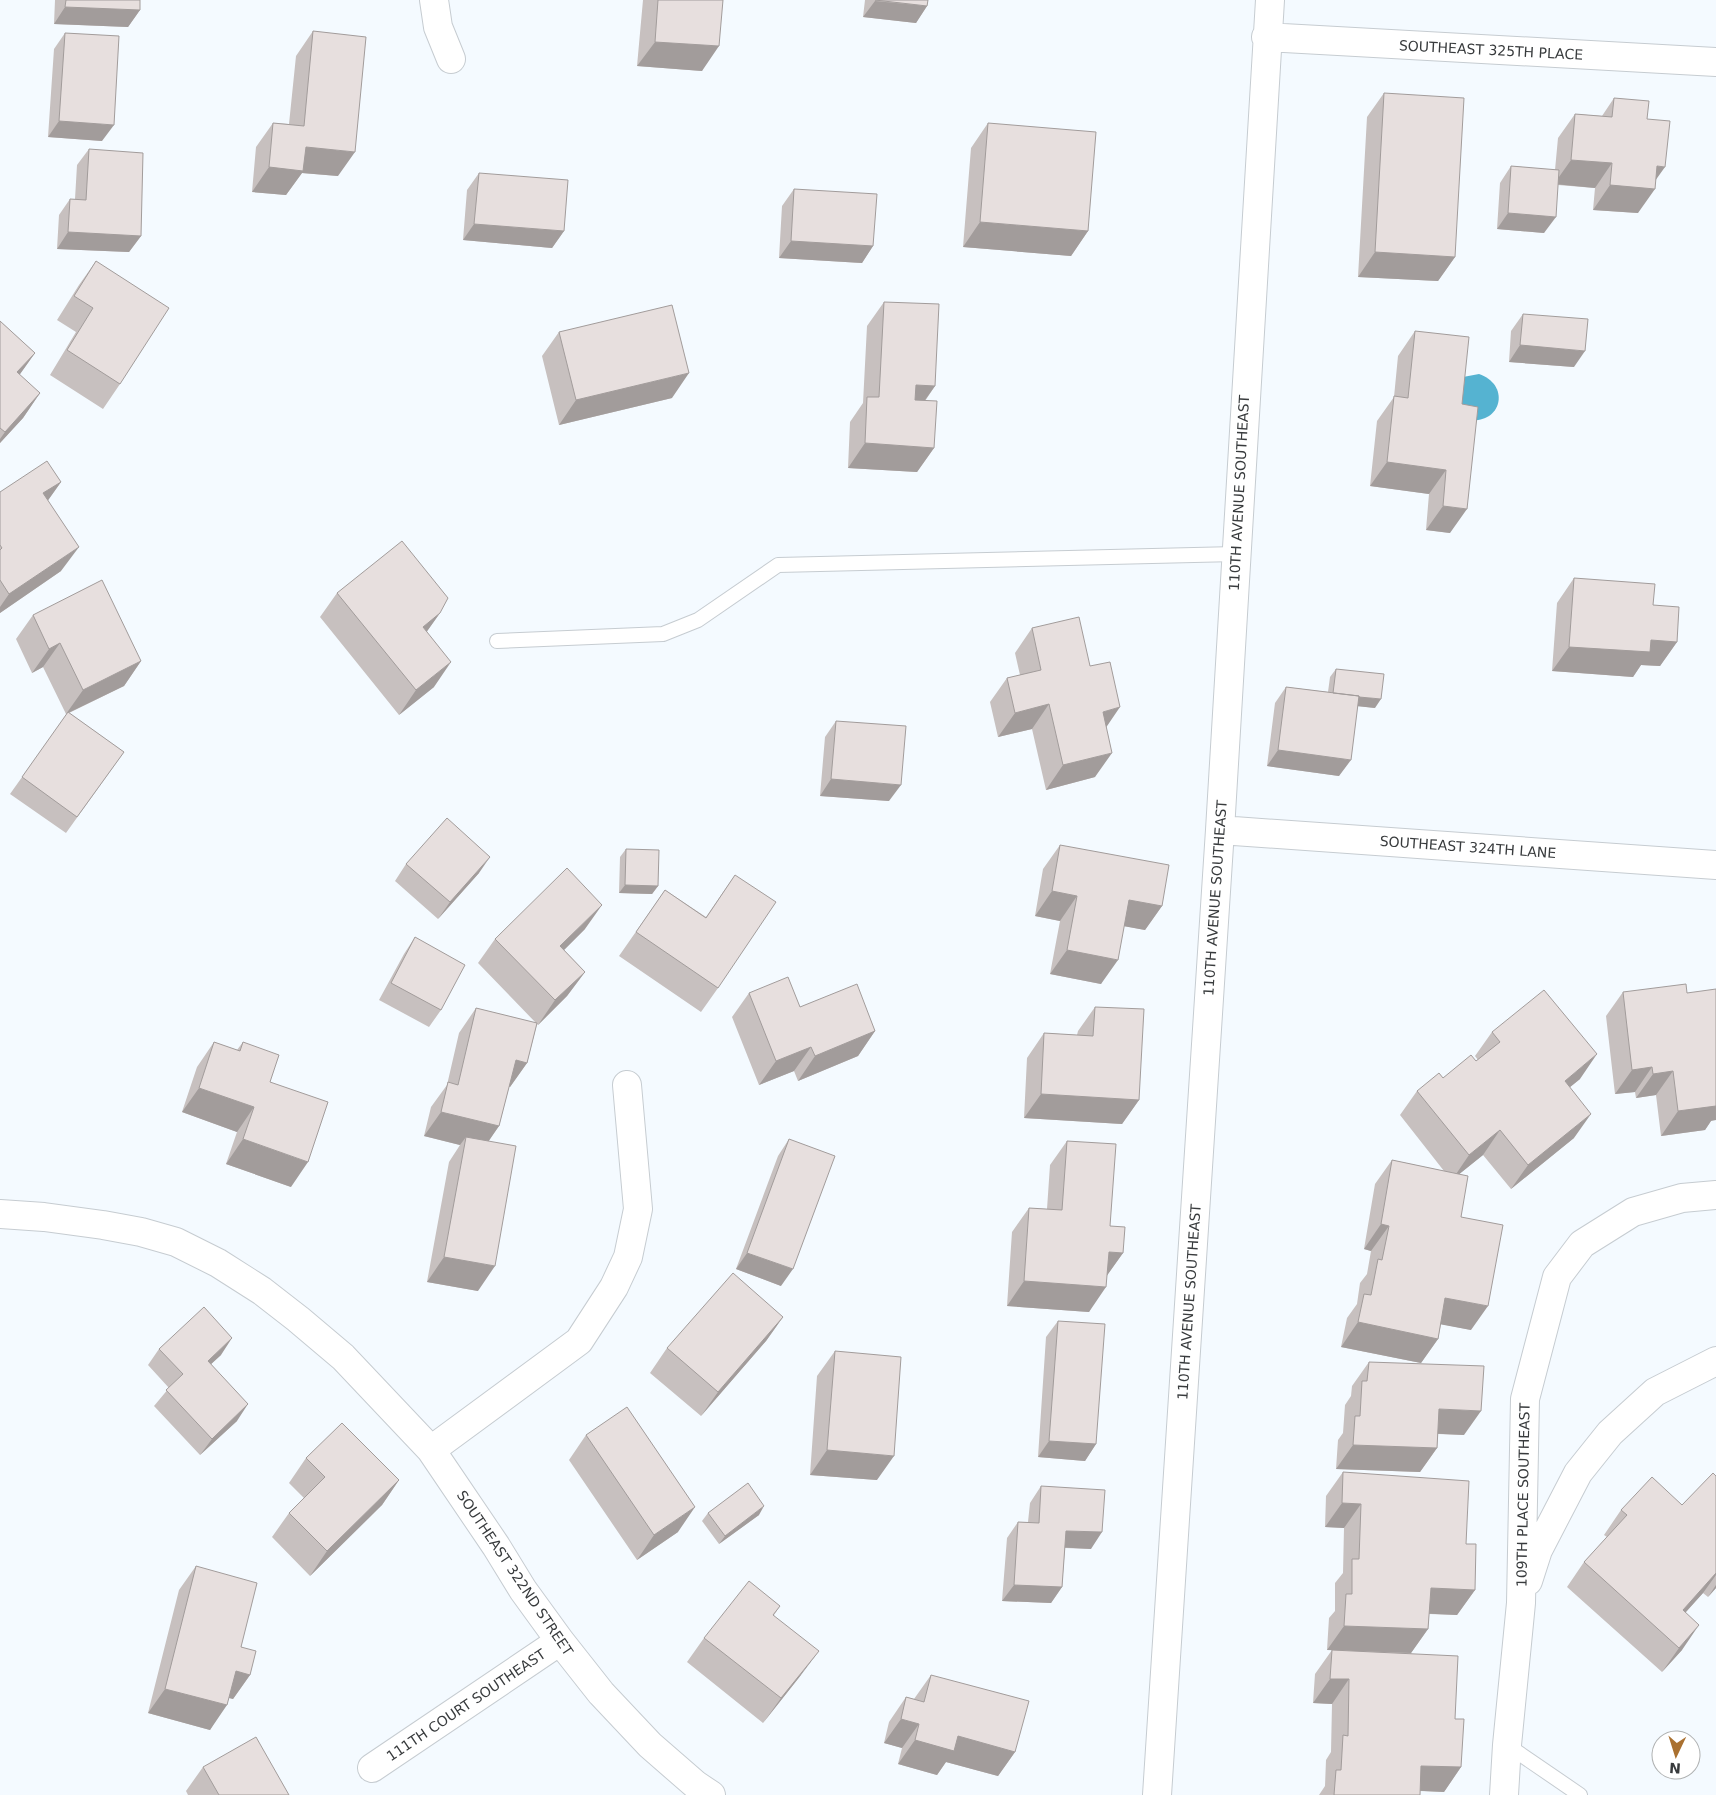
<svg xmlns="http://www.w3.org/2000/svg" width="1716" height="1795" viewBox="0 0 1716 1795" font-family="'DejaVu Sans',sans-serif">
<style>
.water{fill:#55b3d1}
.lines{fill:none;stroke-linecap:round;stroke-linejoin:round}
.service-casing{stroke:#c6ccd1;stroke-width:16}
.minor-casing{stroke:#c6ccd1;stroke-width:30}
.service{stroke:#fff;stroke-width:14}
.minor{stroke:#fff;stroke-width:28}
.wall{fill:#c7c0bf}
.shaded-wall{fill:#a29c9b}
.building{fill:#e7dfde;stroke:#a29c9b}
.labels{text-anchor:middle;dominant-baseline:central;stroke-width:5;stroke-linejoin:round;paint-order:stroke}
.street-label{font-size:14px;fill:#383b3d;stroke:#fff}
</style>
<rect width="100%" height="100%" fill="#f4faff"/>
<path class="water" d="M1479,374C1511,385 1502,425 1467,420L1453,388L1463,377Z"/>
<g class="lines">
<g class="service-casing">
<path id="service" d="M497,641L663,634L698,620L778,565L1236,554
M1507,1745L1580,1795"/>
</g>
<g class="minor-casing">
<path id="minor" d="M434,0L438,27L451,59
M1266,37L1716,62
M1220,830L1716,865
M0,1214L44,1217L103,1225L141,1232L176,1242L218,1263L262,1291L298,1319L343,1357L431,1450L496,1546L523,1590L560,1641L601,1693L650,1745L696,1785L711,1795
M431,1450L579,1341L614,1287L628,1257L638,1209L627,1085
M1528,1581L1538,1550L1578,1473L1610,1433L1655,1392L1716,1361
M372,1768L560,1641
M1157,1795L1220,830L1270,0
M1504,1795L1507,1745L1521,1603L1525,1399L1557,1277L1582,1244L1633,1212L1682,1198L1716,1195"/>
</g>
<use href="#service" class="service"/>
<use href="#minor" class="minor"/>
</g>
<path class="wall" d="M55,0H140V10L128,27L54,24Z
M643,0H723L702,71L637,66Z
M865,0H928L927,6L916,23L863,17Z
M313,31L338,176L302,173L286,195L252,192L256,147L273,123L289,124L296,56Z
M65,33L102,141L48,137L54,49Z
M1384,93L1455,257L1438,281L1358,277L1367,117Z
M1614,98L1647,119L1638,213L1593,210L1595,188L1558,185L1544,233L1497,229L1500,183L1511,166L1555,170L1558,138L1575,114L1602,116Z
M988,123L1088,231L1071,256L963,247L971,148Z
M89,149L141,236L129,252L57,249L59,215L70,199H75L77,165Z
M479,173L564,231L552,248L463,240L467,190Z
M794,189L873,246L862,263L779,258L782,206Z
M96,261L120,384L103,409L50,375L76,332L57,320L79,285Z
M884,302L935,386L925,401L934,448L917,472L848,468L850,422L863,403L867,326Z
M1523,314L1574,367L1509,362L1511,331Z
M0,321L35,353L19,375L40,393L23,418L0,443Z
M1415,331L1462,404L1450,533L1426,530L1429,494L1370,486L1377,421L1394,397L1398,356Z
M559,332L672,398L559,425L542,356Z
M61,482L48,500L61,571L0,613V492Z
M1574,578L1653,605L1677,642L1660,666L1641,665L1633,677L1552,671L1557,603Z
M337,593L440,613L427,631L434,687L399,715L320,617Z
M33,615L141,661L124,686L69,713L124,752L66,833L10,794L67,714H66L43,667L32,673L16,639Z
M1032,628L1090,666L1106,727L1095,777L1046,790L1032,729L998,737L990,702L1007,678L1020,675L1015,653Z
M1336,669L1375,708L1358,706L1339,776L1267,766L1275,703L1286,687L1328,692L1330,677Z
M836,721L889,801L820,796L825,737Z
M1060,845L1162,906L1145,930L1124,926L1101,984L1050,974L1060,921L1035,916L1043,869Z
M626,849L658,886L652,894L619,893L620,857Z
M406,864L479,873L438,919L395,881Z
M735,875L718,988L701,1012L619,956L665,890L706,917Z
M585,929L564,950L585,972L567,996L538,1025L537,1024L527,1063L510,1087H509L499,1126L488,1141L478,1291L427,1282L449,1162L460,1145L424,1136L431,1107L447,1085L459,1033L476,1008L536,1023L478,963L495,939Z
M415,937L441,1010L429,1027L379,1000L404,954Z
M1623,992L1687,993L1711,1121L1705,1130L1661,1136L1656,1095L1636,1098L1635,1092L1615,1094L1606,1016Z
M749,993L800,1007L875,1031L858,1056L798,1081L794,1071L759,1085L732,1017Z
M1095,1007L1139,1100L1122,1124L1024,1118L1027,1058L1044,1033L1077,1035L1078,1031Z
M1492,1032L1580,1079L1570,1087L1574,1138L1511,1189L1483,1155L1459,1174L1461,1217L1471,1330L1441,1324L1438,1339L1421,1363L1341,1347L1347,1318L1357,1304L1360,1283L1367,1274L1371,1251L1364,1249L1375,1184L1392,1160L1444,1171L1400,1115L1417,1091L1478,1060L1475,1056Z
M214,1042L237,1050L243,1042L270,1082L291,1187L226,1164L237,1132L182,1112L197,1067Z
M789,1139L781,1286L736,1269L778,1156Z
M1067,1141L1123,1253L1107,1275L1089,1312L1007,1306L1012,1232L1029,1208L1047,1209L1050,1165Z
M783,1317L766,1341L701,1416L650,1373L667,1348Z
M1058,1321L1096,1444L1085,1461L1038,1457L1046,1337Z
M159,1349L221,1355L211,1364L237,1421L200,1455L154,1406L169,1388L148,1365Z
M835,1351L877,1480L810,1475L817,1376Z
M1369,1362L1464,1435L1438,1434L1437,1448L1420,1472L1336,1469L1338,1440L1343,1433L1345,1405L1351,1396L1352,1386Z
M586,1435L678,1532L637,1560L569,1460Z
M306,1458L399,1480L382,1505L310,1576L272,1537L289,1513L304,1498L289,1483Z
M1343,1472L1466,1544L1475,1590L1457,1615L1429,1614L1428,1629L1411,1653L1455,1719L1461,1767L1444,1792L1420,1791V1795H1319L1325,1786L1326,1760L1331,1752L1332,1704L1313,1703L1315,1674L1332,1650H1327L1329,1618L1335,1611V1583L1343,1573L1344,1528L1325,1527L1326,1496Z
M1716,1476V1588L1708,1597L1703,1593L1686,1612L1682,1650L1662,1672L1567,1587L1584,1562L1607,1537L1604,1535L1621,1510L1682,1505Z
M1041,1486L1091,1549L1065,1548L1062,1587L1051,1603L1002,1601L1007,1538L1018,1522H1028L1030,1503Z
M708,1513L759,1515L719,1544L702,1521Z
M196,1566L241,1647L250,1675L233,1699L229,1698L210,1730L148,1713L179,1590Z
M780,1606L774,1615L801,1675L763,1723L687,1662L704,1638Z
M931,1675L1015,1752L998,1776L946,1762L937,1775L898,1764L902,1748L884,1743L889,1722L906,1697L914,1699Z
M203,1767L289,1795H188L186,1791Z"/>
<path class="shaded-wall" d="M875,1L927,6L916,23L863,17Z
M65,7L140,10L128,27L54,24Z
M655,42L719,46L702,71L637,66Z
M59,121L114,125L102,141L48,137Z
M306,147L355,152L338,176L302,173L286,195L252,192L269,167Z
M1571,160L1612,163L1595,188L1554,184Z
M1657,166L1665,167L1650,188L1655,189L1638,213L1593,210L1610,185Z
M1508,213L1556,217L1544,233L1497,229Z
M980,222L1088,231L1071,256L963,247Z
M474,224L564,231L552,248L463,240Z
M68,232L141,236L129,252L57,249Z
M791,241L873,246L862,263L779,258Z
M1375,252L1455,257L1438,281L1358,277Z
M1520,345L1585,351L1574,367L1509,362Z
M35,353L18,377L17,372Z
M689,373L672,398L559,425L576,400Z
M916,385L935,386L918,410L899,409Z
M40,393L23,418L0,443V439L5,432Z
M865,443L934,448L917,472L848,468Z
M1387,462L1446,470L1429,494L1370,486Z
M61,482L44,506L43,493Z
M1443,506L1467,509L1450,533L1426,530Z
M79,547L61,571L0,613V607L9,594Z
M440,613L423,637V627Z
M1651,640L1677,642L1660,666L1641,665L1633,677L1552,671L1569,647Z
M60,643L43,667L32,673L49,649Z
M141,661L124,686L66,714L83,690Z
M451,662L434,687L399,715L416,690Z
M1333,694L1381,699L1375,708L1327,703Z
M1049,704L1032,729L998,737L1015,713Z
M1120,707L1103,732V712Z
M1278,750L1351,760L1339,776L1267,766Z
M1112,753L1095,777L1046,790L1063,765Z
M831,779L901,785L889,801L820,796Z
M490,857L479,873L438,919L450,902Z
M625,885L658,886L652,894L619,893Z
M1052,891L1077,896L1060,921L1035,916Z
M1129,900L1162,906L1145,930L1112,924Z
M602,905L585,929L543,971L560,946Z
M1067,950L1118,960L1101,984L1050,974Z
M585,972L567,996L538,1025L555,1000Z
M875,1031L858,1056L798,1081L815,1056Z
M811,1047L794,1071L759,1085L776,1061Z
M1597,1054L1580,1079L1548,1105L1565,1081Z
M516,1060L527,1063L510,1087L499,1084Z
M1652,1067L1635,1092L1615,1094L1632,1070Z
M1673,1071L1656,1095L1636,1098L1653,1074Z
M199,1088L254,1107L237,1132L182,1112Z
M1041,1094L1139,1100L1122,1124L1024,1118Z
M1716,1104V1120L1711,1121L1705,1130L1661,1136L1678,1111Z
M441,1112L499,1126L482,1151L466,1137L460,1145L424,1136Z
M1591,1114L1574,1138L1511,1189L1528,1165Z
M1500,1130L1483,1155L1452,1180L1469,1155Z
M243,1139L308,1162L291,1187L226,1164Z
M1381,1224L1389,1226L1371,1251L1364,1249Z
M1109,1252L1123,1253L1106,1277Z
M747,1253L793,1269L781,1286L736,1269Z
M444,1257L495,1266L478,1291L427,1282Z
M1024,1281L1106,1287L1089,1312L1007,1306Z
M1445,1298L1488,1306L1471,1330L1428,1322Z
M783,1317L766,1341L701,1416L718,1392Z
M1358,1322L1438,1339L1421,1363L1341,1347Z
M232,1338L221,1355L197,1377L208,1361Z
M248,1404L237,1421L200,1455L212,1439Z
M1439,1409L1481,1411L1464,1435L1422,1433Z
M1049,1441L1096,1444L1085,1461L1038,1457Z
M1353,1445L1437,1448L1420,1472L1336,1469Z
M827,1450L894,1456L877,1480L810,1475Z
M399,1480L382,1505L310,1576L327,1551Z
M1342,1503L1361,1504L1344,1528L1325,1527Z
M764,1506L759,1515L719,1544L725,1536Z
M695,1507L678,1532L637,1560L654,1535Z
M1066,1531L1102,1532L1091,1549L1055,1547Z
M1716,1573V1575L1703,1593L1666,1634L1683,1610Z
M1014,1585L1062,1587L1051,1603L1002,1601Z
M1716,1585V1588L1708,1597Z
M1431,1588L1475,1590L1457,1615L1414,1613Z
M1699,1625L1682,1650L1662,1672L1679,1648Z
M1344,1626L1428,1629L1411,1653L1327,1650Z
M819,1651L801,1675L763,1723L781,1698Z
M236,1671L250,1675L233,1699L219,1695Z
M1330,1679H1349L1332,1704L1313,1703Z
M165,1689L227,1705L210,1730L148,1713Z
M901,1719L919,1724L902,1748L884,1743Z
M958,1736L1015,1752L998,1776L946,1762L937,1775L898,1764L915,1740Z
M1421,1766L1461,1767L1444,1792L1404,1790Z"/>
<path class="building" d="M66,0H140V10L65,7Z
M658,0H723L719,46L655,42Z
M875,0H928L927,6Z
M313,31L366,37L355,152L306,147L303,171L269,167L273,123L304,126Z
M65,33L119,36L114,125L59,121Z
M1384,93L1464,98L1455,257L1375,252Z
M1614,98L1649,101L1647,119L1670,121L1665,167L1657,166L1655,189L1610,185L1612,163L1571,160L1575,114L1612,117Z
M988,123L1096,132L1088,231L980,222Z
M89,149L143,153L141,236L68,232L70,199L86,200Z
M1511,166L1559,170L1556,217L1508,213Z
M479,173L568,180L564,231L474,224Z
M794,189L877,194L873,246L791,241Z
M96,261L169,308L120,384L67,350L93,308L74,296Z
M884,302L939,304L935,386L916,385L915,400L937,401L934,448L865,443L867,397H879Z
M672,305L689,373L576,400L559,332Z
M1523,314L1588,319L1585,351L1520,345Z
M0,321L35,353L17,372L40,393L5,432L0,428Z
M1415,331L1469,337L1462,404L1478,407L1467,509L1443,506L1446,470L1387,462L1394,396L1408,398Z
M47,461L61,482L43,493L79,547L9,594L0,580V550L2,548L0,545V492Z
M402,541L448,598L440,613L423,627L451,662L416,690L337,593Z
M1574,578L1655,584L1653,605L1679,607L1677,642L1651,640L1650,652L1569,647Z
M102,580L141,661L83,690L60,643L49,649L33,615Z
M1079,617L1090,666L1110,662L1120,707L1103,712L1112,753L1063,765L1049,704L1015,713L1007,678L1041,670L1032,628Z
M1336,669L1384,674L1381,699L1359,697V696L1333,693Z
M1286,687L1359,696L1351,760L1278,750Z
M68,712L124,752L77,817L22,777Z
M836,721L906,726L901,785L831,779Z
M447,818L490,857L450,902L406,864Z
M1060,845L1169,865L1162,906L1129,900L1118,960L1067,950L1077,896L1052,891Z
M626,849L659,850L658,886L625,885Z
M567,868L602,905L560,946L585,972L555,1000L495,939Z
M735,875L776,902L718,988L636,932L665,890L706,918Z
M415,937L465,965L441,1010L391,983Z
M788,977L800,1007L857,984L875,1031L815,1056L811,1047L776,1061L749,993Z
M1686,984L1687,993L1716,989V1106L1678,1111L1673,1071L1653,1074L1652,1067L1632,1070L1623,992Z
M1544,990L1597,1054L1565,1081L1591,1114L1528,1165L1500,1130L1469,1155L1417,1091L1439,1073L1443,1078L1471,1055L1476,1061L1500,1042L1492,1032Z
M1095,1007L1144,1009L1139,1100L1041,1094L1044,1033L1093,1036Z
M476,1008L537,1023L527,1063L516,1060L499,1126L441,1112L448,1082L458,1085Z
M214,1042L240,1051L243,1042L279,1055L270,1082L328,1102L308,1162L243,1139L254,1107L199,1088Z
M466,1137L516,1146L495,1266L444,1257Z
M789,1139L835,1156L793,1269L747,1253Z
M1067,1141L1116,1144L1110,1226L1125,1227L1123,1253L1109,1252L1106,1287L1024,1281L1029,1208L1062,1210Z
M1392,1160L1468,1176L1461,1217L1503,1225L1488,1306L1445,1298L1438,1339L1358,1322L1364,1294L1371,1295L1378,1259L1382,1260L1389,1226L1381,1224Z
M733,1273L783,1317L718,1392L667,1348Z
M204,1307L232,1338L208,1361L248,1404L212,1439L166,1390L183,1374L159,1349Z
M1058,1321L1105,1324L1096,1444L1049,1441Z
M835,1351L901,1357L894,1456L827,1450Z
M1369,1362L1484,1366L1481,1411L1439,1409L1437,1448L1353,1445L1355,1416H1360L1362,1381H1367Z
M627,1407L695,1507L654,1535L586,1435Z
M342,1423L399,1480L327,1551L289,1513L325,1477L306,1458Z
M1343,1472L1469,1481L1466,1544H1476L1475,1590L1431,1588L1428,1629L1344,1626L1346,1594H1352V1559H1359L1361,1504L1342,1503Z
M1713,1473L1716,1476V1573L1683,1610L1699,1625L1679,1648L1584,1562L1627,1515L1621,1510L1652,1477L1682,1505Z
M748,1483L764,1506L725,1536L708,1513Z
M1041,1486L1105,1490L1102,1532L1066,1531L1062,1587L1014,1585L1018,1522L1039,1523Z
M196,1566L257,1583L241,1647L256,1651L250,1675L236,1671L227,1705L165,1689Z
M749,1581L780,1606L773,1615L819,1651L781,1698L704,1638Z
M1332,1650L1458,1656L1455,1719H1464L1461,1767L1421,1766L1420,1795H1334L1336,1770H1341L1343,1735L1348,1736L1349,1679H1330Z
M931,1675L1029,1701L1015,1752L958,1736L954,1751L915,1740L919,1724L901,1719L906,1697L924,1702Z
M256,1737L289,1795H219L203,1767Z"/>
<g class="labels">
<g class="street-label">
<text transform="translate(1491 50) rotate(3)">SOUTHEAST 325TH PLACE</text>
<text transform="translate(1239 493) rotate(-87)">110TH AVENUE SOUTHEAST</text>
<text transform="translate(1468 847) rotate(4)">SOUTHEAST 324TH LANE</text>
<text transform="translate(1215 898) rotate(-86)">110TH AVENUE SOUTHEAST</text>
<text transform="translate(1189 1302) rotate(-86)">110TH AVENUE SOUTHEAST</text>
<text transform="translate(1523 1495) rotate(-89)">109TH PLACE SOUTHEAST</text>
<text transform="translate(515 1573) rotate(56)">SOUTHEAST 322ND STREET</text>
<text transform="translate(466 1705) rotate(-34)">111TH COURT SOUTHEAST</text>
</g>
</g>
<g transform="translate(1676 1755) rotate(184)"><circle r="24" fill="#ffffff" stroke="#afb1b1"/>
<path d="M0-4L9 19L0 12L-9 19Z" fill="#aa7130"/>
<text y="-8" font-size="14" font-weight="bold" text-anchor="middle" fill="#383b3d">N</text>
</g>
</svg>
